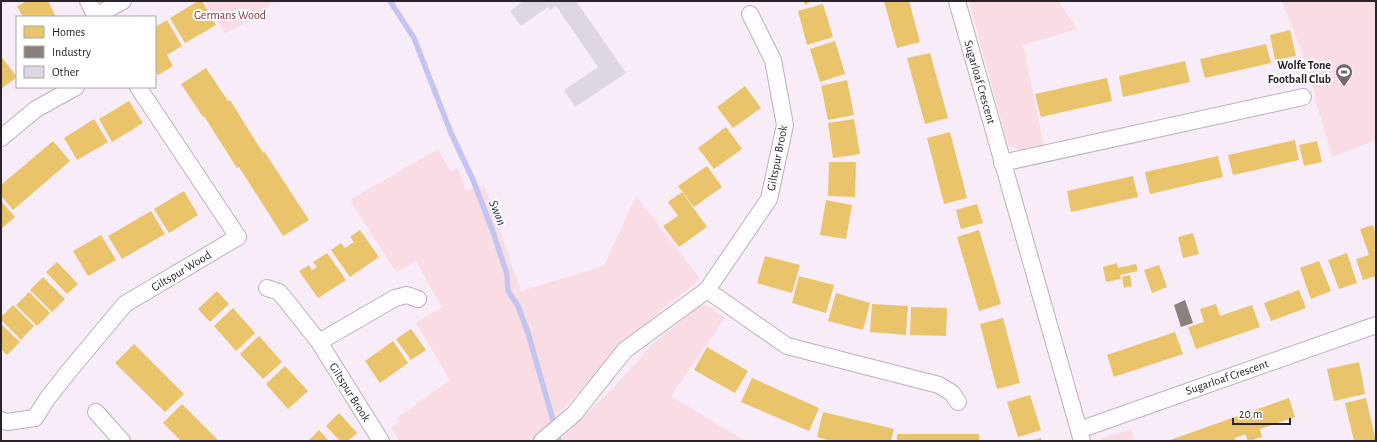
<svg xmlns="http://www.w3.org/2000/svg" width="1377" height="442" viewBox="0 0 1377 442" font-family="'Alegreya Sans',sans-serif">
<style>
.green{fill:#f9dce4}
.homes{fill:#e9c46a}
.industry{fill:#8a817c}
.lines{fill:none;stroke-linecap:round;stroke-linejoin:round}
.stream{stroke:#c2c5f1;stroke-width:5.5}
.building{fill:#ded6e3}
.street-casing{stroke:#bab2ba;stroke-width:18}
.street{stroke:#fefcfe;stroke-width:16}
.labels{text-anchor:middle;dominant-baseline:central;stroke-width:4;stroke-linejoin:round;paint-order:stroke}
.park-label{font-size:12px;fill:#843245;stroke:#fff}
.poi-label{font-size:12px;font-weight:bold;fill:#2a232b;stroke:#fff;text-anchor:end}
.street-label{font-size:12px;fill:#2a232b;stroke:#fff}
.water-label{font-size:13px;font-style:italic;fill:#2a2a6d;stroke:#fff}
</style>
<rect width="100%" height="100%" fill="#f7ecf7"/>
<path class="green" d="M204,1H274L256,18L225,33Z
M969,1H1058L1077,29L1023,45L1044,146L1021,150L1010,147L1007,142Z
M1282,1H1376V140L1332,157L1316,101L1310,73Z
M438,149L450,171L458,168L466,191L484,185L521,291L604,266L636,196L700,278L689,289L670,302L626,342L533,441H400L391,428L399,422L397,418L450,380L416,323L442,307L416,261L396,272L350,200Z
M702,305L708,306L725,318L671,396L745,441H558L618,383L650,347L694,310Z
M1131,429L1135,441H1100L1102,438Z"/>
<path class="homes" d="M27,1H48L56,17H23L17,6Z
M198,1H202L216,25L185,43L170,18Z
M803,1H812L805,5Z
M884,1H909L920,42L897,48Z
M823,4L833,37L807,45L798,11Z
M167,20L182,46L167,55L173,66L158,75L155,70V27Z
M1290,30L1296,56L1275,60L1270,35Z
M835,41L845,74L820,82L810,49Z
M1266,44L1271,63L1205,78L1200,59Z
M930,53L948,118L925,124L907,58Z
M1,56L17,77L1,89Z
M1185,61L1190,82L1123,97L1119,76Z
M206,68L228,101L230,100L263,153L264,151L309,220L283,236L239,167L237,168L204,116L203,117L181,84Z
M1107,78L1112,101L1041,117L1035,94Z
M847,80L854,115L828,120L821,86Z
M745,86L761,108L733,128L717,107Z
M129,101L143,123L112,142L99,119Z
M94,119L108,142L77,160L64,138Z
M854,119L860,154L833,158L828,123Z
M726,127L742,149L714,169L698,148Z
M950,132L967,198L944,204L927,138Z
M1295,140L1299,160L1233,175L1228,155Z
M53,141L70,161L13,210L1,196V185Z
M1317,141L1322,162L1304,166L1299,145Z
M1218,156L1223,177L1150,194L1145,172Z
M829,162H856L855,197L828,196Z
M707,166L722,187L694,207L678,186Z
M1133,176L1138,197L1071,212L1067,191Z
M184,191L198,215L169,233L154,209Z
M682,192L707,227L679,247L663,226L678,216L668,202Z
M826,200L852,205L846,239L820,235Z
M1,201L15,217L1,229Z
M977,204L983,223L961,229L956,210Z
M151,211L165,234L122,259L108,236Z
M1373,225L1376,235V276L1363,280L1356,259L1369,255L1360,229Z
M360,230L379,257L350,277L331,250L341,243L345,248L354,242L350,237Z
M979,230L1001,304L979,311L957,237Z
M1193,233L1199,254L1183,258L1178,237Z
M101,235L116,260L88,276L73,251Z
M327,253L346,280L318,298L299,271L309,265L312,270L317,267L313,262Z
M1347,253L1357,283L1339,289L1328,260Z
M765,256L800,265L792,293L757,283Z
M1319,261L1331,291L1311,299L1300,268Z
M57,262L78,284L67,294L46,272Z
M1117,263L1118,268L1136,264L1138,271L1120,275L1121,279L1106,282L1103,267Z
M1159,265L1167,287L1152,293L1144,270Z
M1130,275L1132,286L1124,288L1122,277Z
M799,276L834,285L826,313L792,303Z
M43,277L65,299L52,312L30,290Z
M1299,290L1306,308L1271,321L1264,303Z
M217,291L229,304L210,322L198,309Z
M29,292L50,313L37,326L16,305Z
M836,293L870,303L863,330L828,321Z
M872,304L908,306L906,335L870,332Z
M1216,304L1220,316L1252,305L1260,327L1196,349L1188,327L1204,322L1200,309Z
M13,305L34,326L21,340L1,320V317Z
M911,307L947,308L946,336L910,335Z
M233,308L255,333L236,351L214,326Z
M1003,318L1020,383L997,389L980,324Z
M1,324L20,342L7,355L1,349Z
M411,329L426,350L411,360L396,339Z
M1175,332L1183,354L1114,377L1107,355Z
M259,336L282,362L263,379L240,354Z
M393,341L408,363L380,383L365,361Z
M134,344L184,394L165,412L115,363Z
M707,347L748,371L735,393L694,370Z
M1359,362L1365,394L1334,401L1327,369Z
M285,366L308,391L288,409L266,384Z
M752,378L819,408L809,431L741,402Z
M1030,395L1041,430L1018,437L1007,402Z
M1289,398L1295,417L1260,429L1262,437L1250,441H1248L1245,434L1235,438L1236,441H1167Z
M1366,398L1376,441H1354L1345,403Z
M182,404L219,441H181L163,423Z
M823,412L894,429L891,441H832L817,437Z
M339,413L357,433L348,441H340L326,426Z
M319,430L329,441H308Z
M897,434H979V441H897Z
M1041,438L1042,441H1030Z"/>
<path class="industry" d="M1185,300L1193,323L1181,327L1174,305Z"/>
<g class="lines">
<path class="stream" d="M390,1L414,38L451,133L473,180L492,229L507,274L508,291L518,306L528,333L559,441"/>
</g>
<path class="building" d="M524,1H576L626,73L575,107L564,90L598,67L556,6L550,10L548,7L521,26L510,11Z"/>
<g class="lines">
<g class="street-casing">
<path id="street" d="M88,1L96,17
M957,1L1082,441
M95,16L123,1
M1,138L36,109L76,87
M1002,163L1303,97
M267,288L279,292L285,299L319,342L381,441
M707,290L787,346L939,385L952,393L958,402
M319,342L395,298L407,295L418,299
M96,412L122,441
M1,420L7,422L35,418L47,399L69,371L125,304L238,237L138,87
M1079,430L1376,325
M542,441L574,414L625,350L707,290L769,199L785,125L773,60L750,14"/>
</g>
<use href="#street" class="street"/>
</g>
<defs>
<g id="stadium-pin" transform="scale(0.9)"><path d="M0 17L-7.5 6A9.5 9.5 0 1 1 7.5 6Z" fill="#726972" stroke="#fff"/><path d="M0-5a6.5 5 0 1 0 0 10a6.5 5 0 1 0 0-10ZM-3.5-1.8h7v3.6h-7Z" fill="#fff"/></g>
</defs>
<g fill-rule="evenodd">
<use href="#stadium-pin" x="1344" y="72"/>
</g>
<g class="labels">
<g class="park-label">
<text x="230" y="15">Germans Wood</text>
</g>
<g class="poi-label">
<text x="1331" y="65">Wolfe Tone<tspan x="1331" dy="14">Football Club</tspan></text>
</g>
<g class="street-label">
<text transform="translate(980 82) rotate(74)">Sugarloaf Crescent</text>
<text transform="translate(777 158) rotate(-79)">Giltspur Brook</text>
<text transform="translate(181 271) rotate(-31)">Giltspur Wood</text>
<text transform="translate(1227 377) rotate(-19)">Sugarloaf Crescent</text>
<text transform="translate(350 392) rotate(58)">Giltspur Brook</text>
</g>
<g class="water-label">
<text transform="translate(497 213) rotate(68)">Swan</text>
</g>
</g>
<rect width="1377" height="442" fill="none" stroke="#2a232b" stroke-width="4"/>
<rect x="16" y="16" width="140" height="72" fill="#ffffff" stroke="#aaa7aa"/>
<rect x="24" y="26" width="20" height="12" fill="#e9c46a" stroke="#aaa7aa"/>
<text x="52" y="36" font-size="12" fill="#2a232b">Homes</text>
<rect x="24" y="46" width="20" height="12" fill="#8a817c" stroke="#aaa7aa"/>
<text x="52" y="56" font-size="12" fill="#2a232b">Industry</text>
<rect x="24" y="66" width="20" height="12" fill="#ded6e3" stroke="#aaa7aa"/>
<text x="52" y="76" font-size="12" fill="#2a232b">Other</text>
<path d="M1233 418v6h57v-6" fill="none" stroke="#2a232b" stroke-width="2"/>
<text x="1239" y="418" font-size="12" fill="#2a232b" stroke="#ffffff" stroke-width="3" paint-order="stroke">20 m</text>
</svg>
